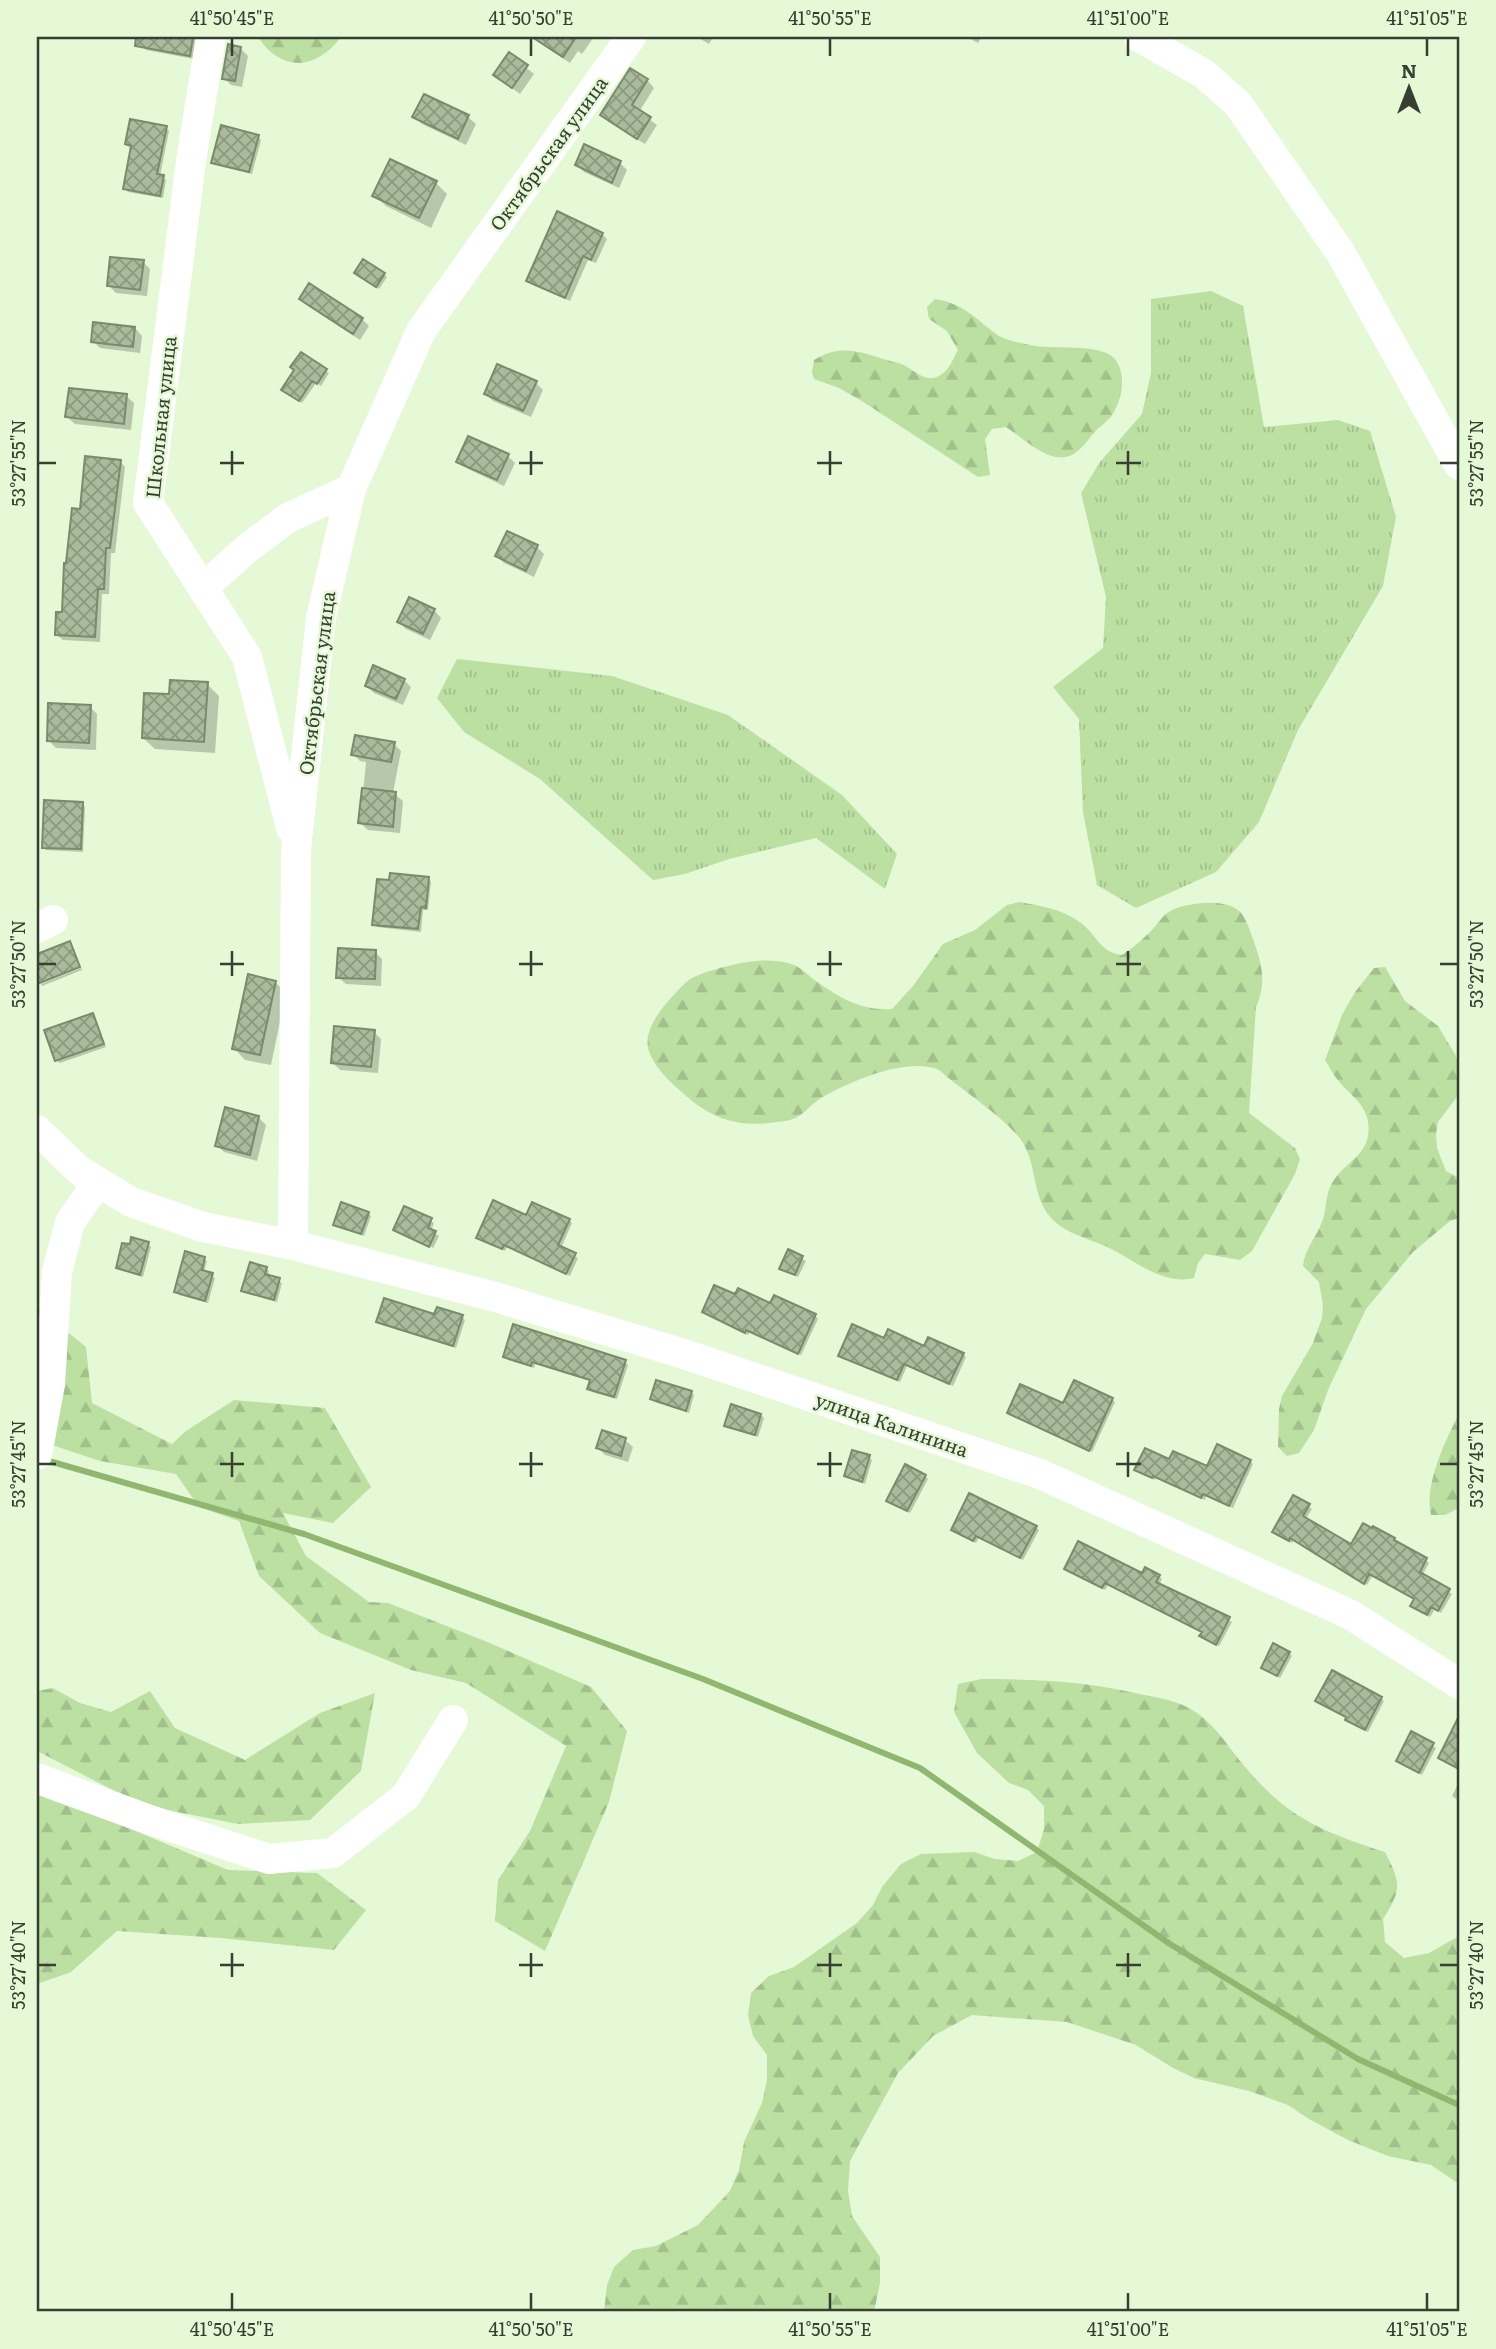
<svg xmlns="http://www.w3.org/2000/svg" width="1496" height="2349" viewBox="0 0 1496 2349" font-family="Literata,serif">
<style>
.grass{fill:url(#grass-tufts)}
.forest{fill:url(#forest-firs)}
.shadow{fill:#0003}
.lines{fill:none;stroke-linecap:round;stroke-linejoin:round}
.stream{stroke:#90b670;stroke-width:6}
.building{fill:url(#building-cross-hatch);stroke:#798b6c;stroke-width:2}
.minor{stroke:#fff;stroke-width:30}
.ticks{fill:none;stroke:#373f32;stroke-width:2.5}
.labels{text-anchor:middle;dominant-baseline:central;stroke-width:5;stroke-linejoin:round;paint-order:stroke}
.street-label{font-size:19px;fill:#373f32;stroke:#e5f9d6}
.neatline{fill:none;stroke:#373f32;stroke-width:2.5}
.ticks-label{font-size:18px;text-anchor:middle;fill:#373f32}
</style>
<defs>
<pattern id="grass-tufts" width="24" height="20" patternUnits="userSpaceOnUse" patternTransform="scale(1.75)"><rect width="24" height="20" fill="#bcdfa2"/><path d="M3 7l-1-3M5 7V3M7 7l1-3M15 17l-1-3M17 17v-4M19 17l1-3" fill="none" stroke="#a2c08c"/></pattern>
<pattern id="forest-firs" width="22" height="20" patternUnits="userSpaceOnUse" patternTransform="scale(1.75)"><rect width="22" height="20" fill="#bcdfa2"/><path d="M5 1l3.5 6h-7zM16 11l3.5 6h-7z" fill="#a2c08c"/></pattern>
<pattern id="building-cross-hatch" width="8" height="8" patternUnits="userSpaceOnUse" patternTransform="scale(1.75)"><rect width="8" height="8" fill="#a9bb9b"/><path d="M0 0l8 8M0 8l8-8" fill="none" stroke="#8a997f"/></pattern>
</defs>
<rect width="100%" height="100%" fill="#e5f9d6"/>
<path class="grass" d="M1211,291L1243,306L1264,427L1338,420L1370,431L1396,517L1383,586L1298,730L1259,822L1216,872L1136,908L1097,885L1083,812L1079,719L1053,687L1103,648L1106,597L1081,493L1100,462L1142,414L1151,373V299Z
M457,659L612,676L728,715L842,795L897,854L885,889L816,838L729,859L685,874L653,880L540,779L464,732L437,698Z"/>
<path class="forest" d="M258,37H341C316,70 282,73 258,37Z
M935,299C966,304 976,320 999,336C1008,341 1021,343 1030,345C1051,350 1100,343 1114,358C1128,374 1122,402 1110,418C1105,423 1099,427 1094,433C1083,445 1076,460 1056,457C1041,455 1019,436 1006,427L992,429L985,439L990,475L978,477L865,403L839,388L814,379L812,372L814,360C837,345 858,350 883,359C889,361 897,362 904,365C915,371 926,383 939,376C949,371 953,359 958,350L947,331L929,319L927,307Z
M1019,902C1041,906 1063,909 1081,923C1098,936 1099,952 1122,955C1133,948 1142,940 1151,931C1157,925 1163,915 1170,911C1187,902 1229,897 1242,914C1247,921 1250,931 1253,939C1262,965 1267,982 1256,1007L1249,1113L1295,1148L1300,1159L1295,1174L1252,1251L1240,1260L1205,1254L1198,1263L1194,1278C1161,1286 1133,1258 1105,1246C1082,1236 1055,1231 1043,1206C1032,1183 1035,1156 1018,1136C996,1111 964,1092 939,1070C908,1056 845,1083 818,1100C810,1106 802,1116 793,1119C788,1121 782,1121 777,1122C745,1127 718,1122 692,1101C677,1088 658,1073 650,1054C639,1030 667,1002 682,986C692,975 707,972 720,968C742,962 771,956 794,965C803,969 811,978 819,983C843,1000 864,1011 892,1009L913,986L943,944L975,930L1007,905Z
M1385,967L1405,1001L1438,1026L1456,1056L1459,1067V1094L1438,1122L1436,1134L1437,1148L1446,1171L1459,1178V1218L1450,1221L1413,1252L1366,1309L1328,1390L1314,1430L1299,1453L1287,1456L1278,1447L1279,1409L1282,1396L1313,1343L1322,1318L1323,1305L1319,1282L1303,1266C1305,1248 1316,1238 1322,1222C1327,1210 1325,1196 1331,1185C1345,1159 1376,1155 1367,1117C1363,1103 1349,1093 1340,1083C1334,1076 1330,1068 1325,1060L1342,1015L1355,992L1374,968Z
M37,1307L86,1347L92,1403L172,1444L186,1431L234,1400L325,1408L371,1487L333,1523L283,1513L306,1556L369,1602L388,1603L485,1641L591,1687L627,1731L609,1802L545,1951L495,1921L498,1880L530,1831L566,1746L466,1683L411,1670L320,1633L259,1576L239,1521L199,1507L176,1474L100,1461L37,1440Z
M1459,1414V1508L1445,1515H1431C1424,1485 1445,1441 1459,1414Z
M981,1679C1033,1679 1085,1681 1135,1693C1153,1697 1171,1699 1187,1707C1214,1721 1227,1746 1246,1768C1289,1819 1324,1832 1385,1852C1401,1883 1402,1890 1383,1919L1385,1942L1404,1958L1429,1953L1459,1936V2184L1431,2165L1388,2156L1348,2140L1309,2119L1288,2105L1249,2091L1194,2078L1173,2068L1136,2045L1067,2022L972,2015L933,2036L898,2073L850,2161L848,2191L852,2216L880,2257V2283L874,2312H604L607,2285L614,2267L633,2250L656,2246L698,2225L730,2191L739,2170L744,2142L762,2103L767,2080V2055L753,2036L748,2015L751,1993L769,1976L794,1967L857,1923L873,1905L882,1887L901,1864L921,1854L974,1852L995,1859L1018,1861L1037,1852L1044,1829V1806L1028,1790L1009,1783L977,1753L954,1712L958,1684Z
M53,1688L80,1703L111,1712L150,1691L175,1728L245,1760L320,1713L375,1693L361,1771L310,1820L238,1824L142,1805L37,1751V1691Z
M37,1795L131,1829L228,1870L317,1873L366,1910L334,1950L221,1938L117,1931L71,1972L37,1984Z"/>
<path class="shadow" d="M143,37H197L194,59L146,50L142,46Z
M538,37H594L582,54L578,51L570,63L544,46L537,39Z
M697,37H713L709,44Z
M967,37H982L978,43Z
M240,48L248,56L242,87L231,85L224,78Z
M509,54L534,74L520,94L495,75Z
M647,80L654,88L639,112L657,125L645,144L609,122L602,115Z
M424,96L468,117L476,124L466,145L422,124L414,117Z
M166,128L169,131L160,176L166,180L163,198L128,192L125,188L133,147L127,144Z
M258,137L261,140L252,174L216,165L213,162Z
M620,163L627,170L619,188L584,172L577,165Z
M436,183L447,194L431,228L386,206L374,195Z
M602,234L607,239L596,263L588,260L570,301L533,285L528,281Z
M143,262L150,269L147,296L116,293L109,286Z
M384,274L387,277L379,289L359,276Z
M301,299L362,319L369,326L360,340L308,306Z
M135,328L142,336L140,353L100,348L93,341Z
M301,354L329,373L321,386L316,383L302,403L286,393Z
M536,383L543,390L531,417L493,401L486,394Z
M126,396L134,403L131,430L75,424L67,417Z
M508,456L515,463L504,486L466,468L459,461Z
M120,461L125,467L115,553H111L109,594H102L100,642L63,640L57,635L63,614L68,565L81,511Z
M537,547L544,554L534,577L504,563L497,556Z
M434,610L441,618L430,640L406,629L399,622Z
M404,680L411,687L403,705L374,693L367,686Z
M207,684L219,696L215,753L155,749L143,738L171,696Z
M90,707L97,714L96,750L56,748L49,741Z
M394,744L401,751L393,793L403,801L400,833L368,830L360,823L366,762L360,761L353,754Z
M82,804L85,807L83,852L46,850L43,847Z
M428,878L431,882L428,910H423L421,932L377,927L374,924Z
M375,952L382,959L381,986L346,984L338,977Z
M81,968L82,970L42,986L41,984Z
M275,982L286,993L271,1065L245,1060L234,1048Z
M93,1015L106,1047L60,1063L56,1060Z
M374,1032L381,1039L378,1073L340,1070L332,1062Z
M259,1118L266,1125L257,1161L224,1152L217,1145Z
M405,1208L434,1223L431,1231L439,1236L433,1248L395,1230Z
M368,1213L371,1216L364,1236L335,1224Z
M527,1217L569,1220L572,1223L561,1248L578,1258L570,1276L507,1247L505,1251L478,1238Z
M148,1244L151,1247L143,1277L121,1270L118,1267Z
M789,1252L806,1261L798,1277L781,1268Z
M204,1258L207,1261L204,1272L215,1278L208,1303L179,1295L176,1291Z
M266,1268L269,1271L268,1277L282,1283L277,1302L246,1293L243,1290Z
M736,1297L815,1315L818,1319L801,1355L750,1332L748,1335L704,1312Z
M436,1316L462,1317L465,1320L456,1348L382,1325L378,1321Z
M885,1341L963,1354L966,1357L953,1386L907,1366L900,1382L840,1355Z
M505,1357L625,1362L628,1365L617,1399L592,1392L589,1388L591,1381L535,1364L534,1368L508,1360Z
M691,1392L694,1395L689,1413L655,1402L652,1399Z
M1112,1399L1115,1402L1092,1452L1009,1412Z
M761,1415L764,1418L758,1437L729,1428L726,1425Z
M625,1440L633,1447L628,1462L605,1455L598,1448Z
M869,1457L872,1460L865,1484L846,1475Z
M1170,1461L1208,1468L1250,1461L1253,1464L1233,1508L1206,1496L1205,1500L1156,1478L1155,1480L1136,1470Z
M925,1476L928,1479L910,1513L892,1503Z
M1308,1506L1312,1509L1305,1520L1352,1546L1394,1539L1397,1544L1426,1560L1429,1563L1422,1576L1452,1594L1441,1613L1435,1609L1430,1617L1412,1606L1416,1599L1373,1575L1367,1585L1294,1540L1292,1543L1277,1534Z
M1036,1527L1039,1530L1023,1560L979,1537L976,1543L953,1530Z
M1066,1568L1159,1576L1162,1579L1159,1585L1232,1622L1219,1646L1205,1639L1203,1633L1108,1585L1105,1590Z
M1289,1653L1292,1656L1280,1678L1263,1668Z
M1381,1698L1384,1701L1368,1732L1347,1720Z
M1412,1734L1436,1748L1422,1775L1398,1761Z
M1459,1782V1801L1452,1796Z"/>
<g class="lines">
<path class="stream" d="M42,1459L304,1534L703,1679L920,1768L1170,1944L1358,2059L1459,2105"/>
</g>
<path class="building" d="M136,37H193L190,56L135,46Z
M532,37H576L563,57Z
M228,44L241,47L235,81L222,79Z
M509,52L528,65L512,88L493,75Z
M630,68L648,79L632,105L651,117L637,139L600,115Z
M424,94L469,115L458,139L412,117Z
M130,119L167,126L157,174L164,175L160,196L123,189L131,146L125,144Z
M221,125L259,135L249,172L211,163Z
M584,144L621,161L612,183L575,165Z
M390,159L437,181L419,218L372,196Z
M557,211L603,233L591,260L583,256L565,298L526,281Z
M110,257L144,260L140,290L107,286Z
M363,259L385,273L376,287L354,273Z
M309,283L363,318L353,334L299,299Z
M93,322L135,327L133,347L91,342Z
M301,352L327,369L317,384L312,381L299,401L281,390L294,370L290,367Z
M497,364L537,381L523,411L484,394Z
M69,388L127,394L124,424L65,417Z
M468,436L509,454L497,480L456,462Z
M85,456L121,460L110,548H106L104,589H98L95,637L55,635L56,612H62L64,563H66L72,508L80,509Z
M507,531L538,545L526,571L495,556Z
M409,597L435,609L423,634L397,622Z
M373,665L405,679L396,699L365,686Z
M170,680L208,682L204,742L142,738L144,693L169,694Z
M48,703L91,705L89,743L47,741Z
M355,735L395,742L391,762L351,755Z
M362,788L396,792L393,827L358,823Z
M44,800L83,802L81,849L42,848Z
M390,873L429,877L426,908L421,907L418,929L372,925L377,879L389,880Z
M70,941L80,967L37,984V954Z
M338,948L376,950L375,979L336,978Z
M248,974L276,981L260,1055L232,1049Z
M93,1013L104,1044L55,1061L44,1030Z
M334,1026L375,1030L371,1067L331,1063Z
M225,1107L259,1116L250,1155L215,1146Z
M493,1200L526,1215L532,1202L570,1219L558,1245L576,1253L566,1274L504,1245L502,1249L476,1238Z
M341,1202L369,1212L361,1234L333,1225Z
M404,1206L432,1218L428,1228L436,1231L429,1247L393,1230Z
M131,1237L149,1242L140,1275L116,1268L122,1243L130,1244Z
M788,1249L803,1256L795,1275L779,1269Z
M185,1251L205,1257L202,1270L213,1273L205,1301L174,1292Z
M250,1262L267,1267L265,1274L280,1278L274,1300L241,1291Z
M714,1285L735,1294L738,1288L770,1303L774,1295L816,1314L798,1354L746,1330L745,1333L702,1312Z
M384,1298L434,1314L437,1307L463,1315L453,1346L376,1322Z
M513,1324L626,1360L614,1397L587,1389L590,1380L532,1362L531,1366L503,1357Z
M852,1324L884,1338L888,1329L924,1346L928,1337L964,1353L949,1384L904,1364L897,1380L838,1356Z
M656,1380L692,1391L686,1411L650,1399Z
M1074,1380L1113,1398L1089,1451L1007,1413L1020,1384L1063,1403Z
M731,1404L761,1414L755,1435L724,1426Z
M602,1430L626,1438L621,1456L596,1448Z
M1217,1444L1251,1460L1229,1506L1203,1494L1201,1498L1153,1476L1152,1478L1134,1470L1145,1448L1169,1459L1173,1451L1207,1466Z
M852,1450L870,1455L862,1482L844,1476Z
M905,1464L926,1475L907,1511L886,1501Z
M969,1493L1037,1526L1020,1558L976,1536L973,1541L951,1530Z
M1293,1495L1310,1504L1303,1516L1351,1544L1363,1523L1372,1528L1373,1526L1395,1538L1394,1540L1427,1558L1420,1572L1450,1589L1438,1611L1431,1607L1427,1615L1410,1606L1414,1599L1369,1574L1364,1584L1290,1538L1289,1541L1272,1532Z
M1078,1541L1142,1573L1145,1567L1160,1575L1156,1582L1230,1617L1216,1645L1199,1636L1202,1632L1105,1583L1102,1588L1064,1569Z
M1273,1643L1290,1652L1277,1676L1261,1668Z
M1332,1670L1382,1697L1365,1730L1345,1720L1346,1717L1315,1701Z
M1459,1716V1769L1438,1758Z
M1411,1731L1434,1743L1419,1773L1396,1761Z"/>
<g class="lines">
<path class="minor" d="M211,37L191,161L148,503L247,657L291,828
M1139,37L1204,74L1238,104L1340,252L1459,465
M204,587L249,547L288,518L351,489
M37,928L53,920
M37,1130L80,1171L131,1202L203,1227L293,1245L492,1296L684,1354L1040,1474L1351,1615L1459,1684
M293,1245L296,849L321,618L351,489L421,331L631,37
M37,1455L50,1384L57,1272L70,1222L98,1182
M37,1778L147,1819L269,1859L333,1853L406,1796L453,1720"/>
</g>
<path class="ticks" d="M232,38V56M531,38V56M830,38V56M1128,38V56M1427,38V56M232,451V475M531,451V475M830,451V475M1128,451V475M38,463H56M220,463H244M519,463H543M817,463H842M1116,463H1141M1440,463H1458M232,951V976M531,951V976M830,951V976M1128,951V976M38,964H56M220,964H244M519,964H543M817,964H842M1116,964H1141M1440,964H1458M232,1452V1477M531,1452V1477M830,1452V1477M1128,1452V1477M38,1464H56M220,1464H244M519,1464H543M817,1464H842M1116,1464H1141M1440,1464H1458M232,1953V1977M531,1953V1977M830,1953V1977M1128,1953V1977M38,1965H56M220,1965H244M519,1965H543M817,1965H842M1116,1965H1141M1440,1965H1458M232,2293V2310M531,2293V2310M830,2293V2310M1128,2293V2310M1427,2293V2310"/>
<g class="labels">
<g class="street-label">
<text transform="translate(548 153) rotate(-54)">Октябрьская улица</text>
<text transform="translate(160 417) rotate(-84)">Школьная улица</text>
<text transform="translate(316 683) rotate(-83)">Октябрьская улица</text>
<text transform="translate(892 1424) rotate(19)">улица Калинина</text>
</g>
</g>
<rect width="1496" height="2349" fill="none" stroke="#e5f9d6" stroke-width="77"/>
<g transform="translate(1409 88)" stroke="#e5f9d6" stroke-width="5" paint-order="stroke">
<path d="M0-5L12 26L0 18L-12 26Z" fill="#373f32"/>
<text y="-10" font-size="19" font-weight="bold" text-anchor="middle" fill="#373f32">N</text>
</g>
<rect x="38" y="38" width="1420" height="2272" class="neatline"/>
<g class="ticks-label">
<text x="232" y="25">41°50'45"E</text>
<text x="531" y="25">41°50'50"E</text>
<text x="830" y="25">41°50'55"E</text>
<text x="1128" y="25">41°51'00"E</text>
<text x="1427" y="25">41°51'05"E</text>
<text transform="translate(19 463) rotate(-90)" y="6">53°27'55"N</text>
<text transform="translate(1477 463) rotate(-90)" y="6">53°27'55"N</text>
<text transform="translate(19 964) rotate(-90)" y="6">53°27'50"N</text>
<text transform="translate(1477 964) rotate(-90)" y="6">53°27'50"N</text>
<text transform="translate(19 1464) rotate(-90)" y="6">53°27'45"N</text>
<text transform="translate(1477 1464) rotate(-90)" y="6">53°27'45"N</text>
<text transform="translate(19 1965) rotate(-90)" y="6">53°27'40"N</text>
<text transform="translate(1477 1965) rotate(-90)" y="6">53°27'40"N</text>
<text x="232" y="2336">41°50'45"E</text>
<text x="531" y="2336">41°50'50"E</text>
<text x="830" y="2336">41°50'55"E</text>
<text x="1128" y="2336">41°51'00"E</text>
<text x="1427" y="2336">41°51'05"E</text>
</g>
</svg>
